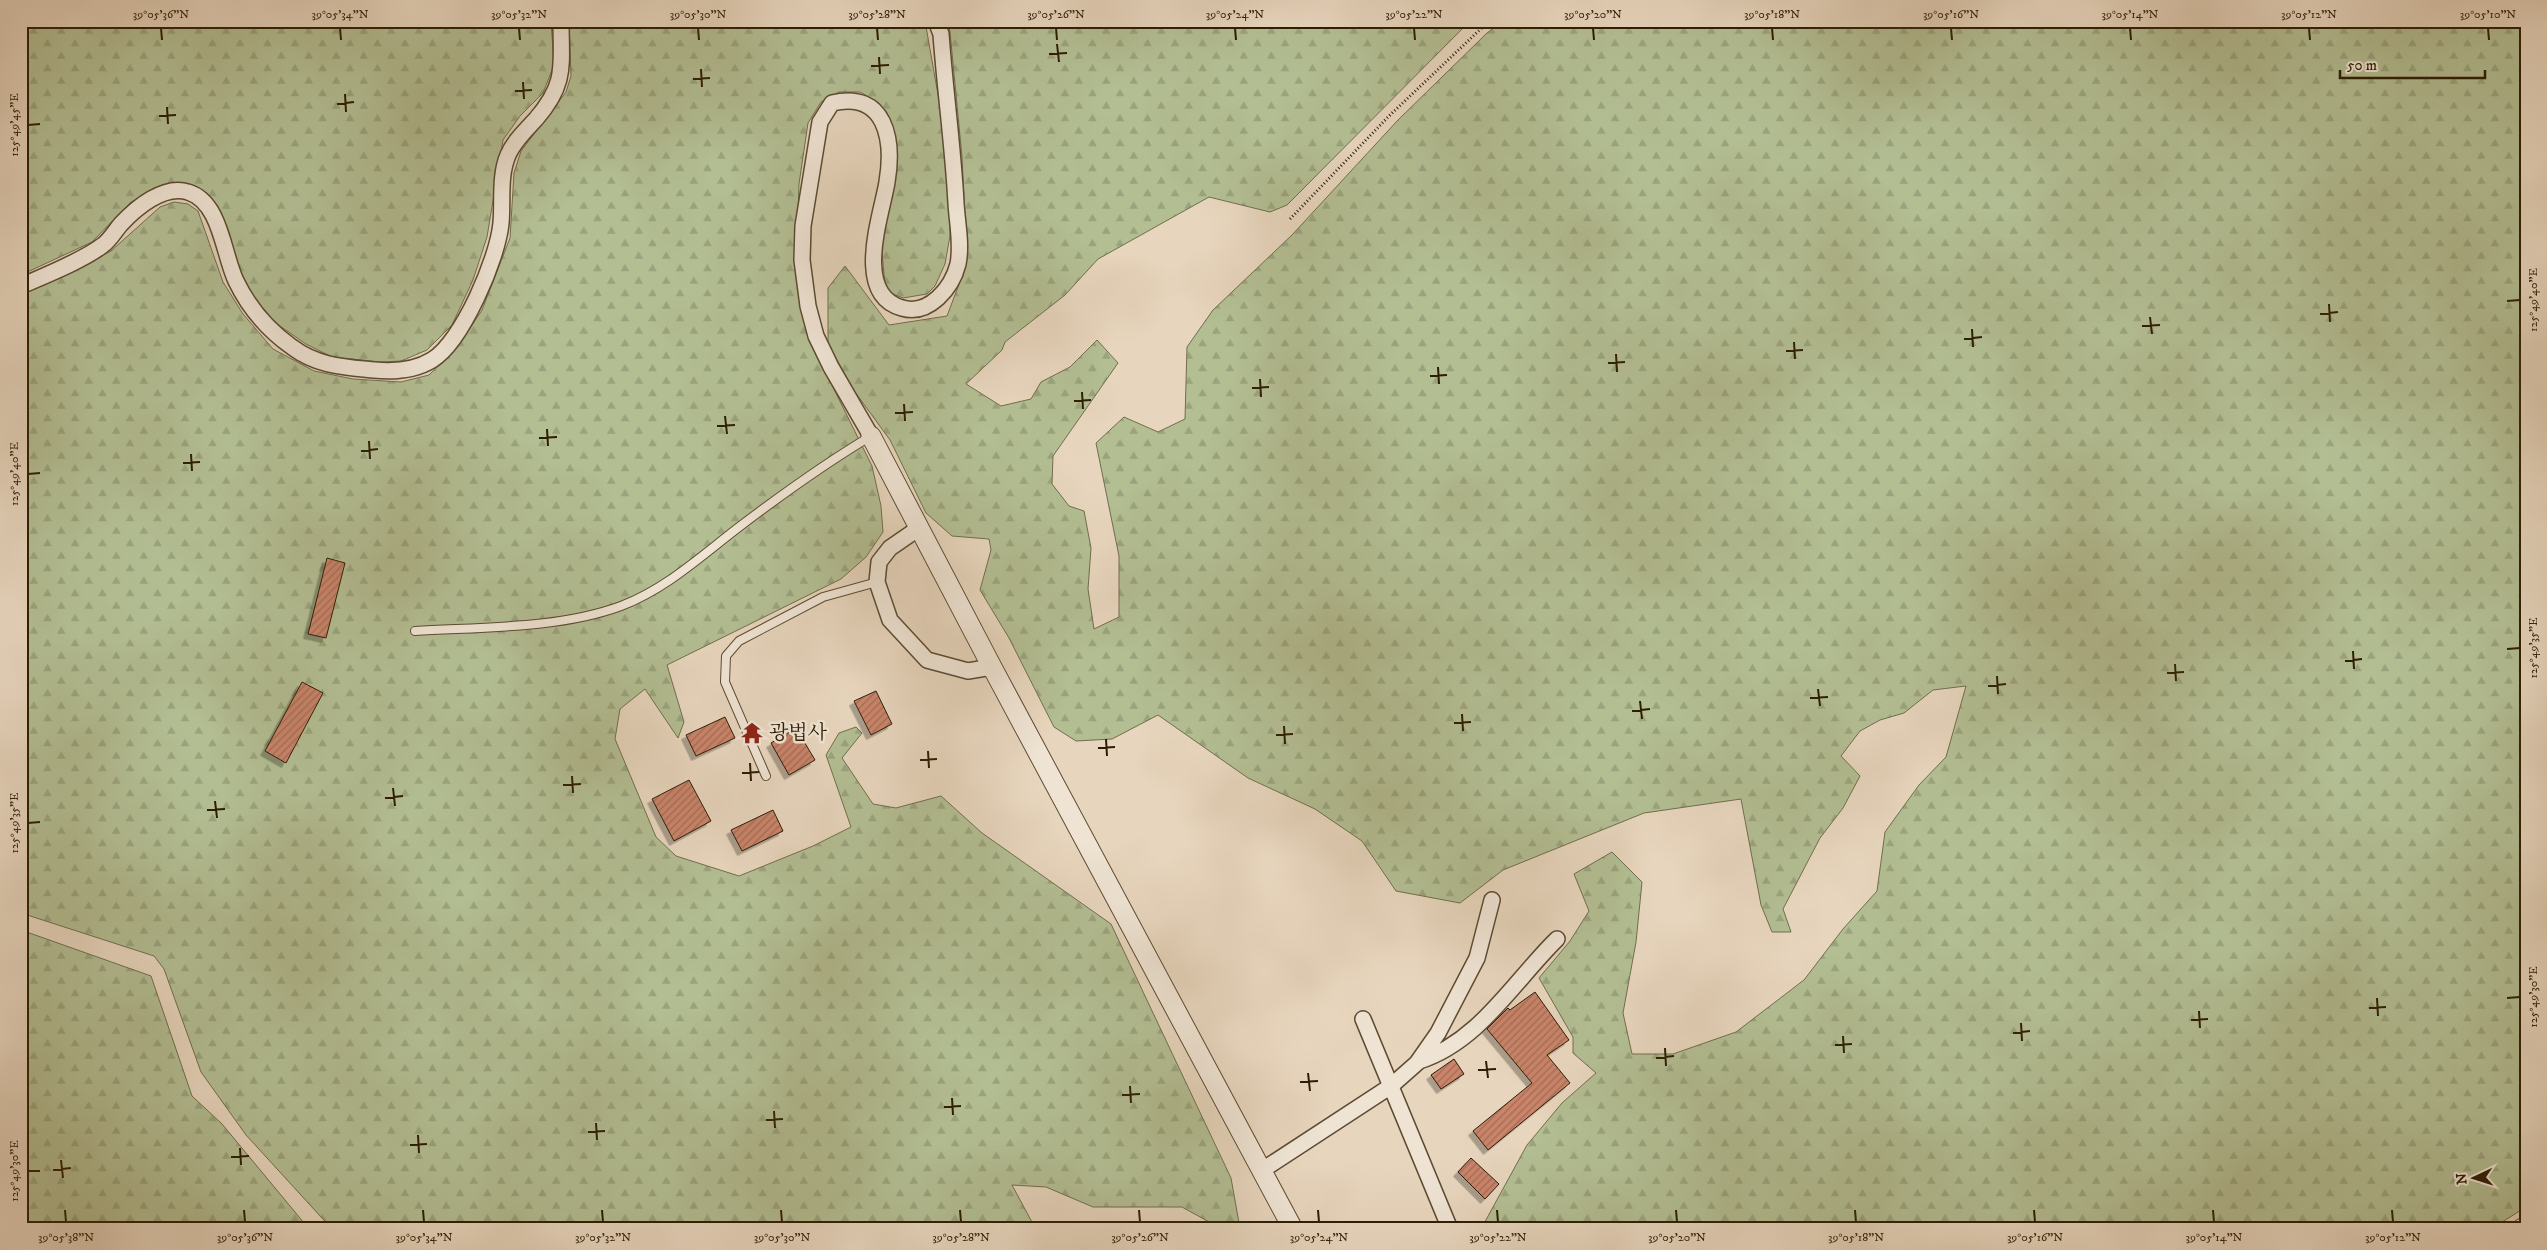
<svg xmlns="http://www.w3.org/2000/svg" width="2547" height="1250" viewBox="0 0 2547 1250" font-family="'IM FELL DW Pica','Noto Serif KR',serif">
<style>
.forest{fill:url(#forest-firs);stroke:#706e4c}
.building{fill:url(#building-hatch);stroke:#2d1d04;filter:url(#shadow)}
.lines{fill:none;stroke-linecap:round;stroke-linejoin:round}
.service-casing{stroke:#5c4b32;stroke-width:10}
.minor-casing{stroke:#5c4b32;stroke-width:18}
.tertiary-casing{stroke:#5c4b32;stroke-width:21}
.path{stroke:#2d1d04;stroke-width:3;stroke-dasharray:1 2.5;stroke-linecap:butt}
.service{stroke:#efe4d4;stroke-width:8}
.minor{stroke:#efe4d4;stroke-width:15}
.tertiary{stroke:#efe4d4;stroke-width:19}
.ticks{fill:none;stroke:#2d1d04;stroke-width:2}
.labels{text-anchor:middle;dominant-baseline:central;stroke-width:5;stroke-linejoin:round;paint-order:stroke}
.poi-label{font-size:20px;fill:#2d1d04;stroke:#efe4d4;text-anchor:start}
.neatline{fill:none;stroke:#2d1d04;stroke-width:2}
.ticks-label{font-size:12px;text-anchor:middle;fill:#2d1d04}
</style>
<defs>
<pattern id="forest-firs" width="22" height="20" patternUnits="userSpaceOnUse" patternTransform="scale(1.25)"><rect width="22" height="20" fill="#b3be93"/><path d="M5 1l3.5 6h-7zM16 11l3.5 6h-7z" fill="#9aa37d"/></pattern>
<pattern id="building-hatch" width="6" height="6" patternUnits="userSpaceOnUse" patternTransform="scale(1.25)"><rect width="6" height="6" fill="#c9846a"/><path d="M-1 1l2-2M0 6l6-6M5 7l2-2" fill="none" stroke="#a46b55"/></pattern>
<filter id="shadow"><feDropShadow dx="-4.5" dy="4.5" stdDeviation="0" flood-color="#0004"/></filter>
</defs>
<rect width="100%" height="100%" fill="#e7d5bd"/>
<filter id="stains"><feTurbulence type="fractalNoise" baseFrequency=".004" numOctaves="4"/><feColorMatrix values="0 0 0 0 .2 0 0 0 0 .09 0 0 0 0 .02 0 0 0 .5 -.17"/></filter>
<radialGradient id="worn" r=".72"><stop offset=".6" stop-color="#630" stop-opacity="0"/><stop offset="1" stop-color="#630" stop-opacity=".3"/></radialGradient>
<path class="forest" d="M21,21H551L554,65L543,93L520,116L503,140L487,237L473,280L452,325L427,350L401,361L381,362L332,357L306,344L274,322L254,297L239,270L218,206L208,194L193,185L161,187L131,202L92,242L21,275Z
M569,21H925L943,123L950,198V236L945,264L935,286L927,294L903,298L890,293L885,284L881,243L889,121L879,103L860,92H839L821,102L808,123L799,184L796,272L824,369L872,466L881,506L883,532L866,557L841,579L667,665L684,722L678,738L645,689L620,709L615,739L656,837L676,856L739,876L813,846L851,827L826,755L839,733L856,727L862,733L842,758L873,804L896,808L941,796L982,833L1111,924L1231,1178L1239,1223H1211L1182,1207H1093L1046,1187L1012,1185L1033,1224L1039,1229H332L246,1135L201,1072L164,969L154,956L21,913V294L111,251L160,207L174,202L188,204L198,211L223,282L243,314L273,349L314,371L353,379L401,382L429,375L457,348L482,310L510,238L514,173L521,151L566,92L571,76Z
M947,21H1470L1287,205L1270,212L1209,197L1098,259L1065,295L1005,342L1002,350L966,384L1001,406L1031,399L1041,382L1070,367L1097,340L1118,363L1053,456L1052,484L1069,506L1084,511L1091,548L1088,589L1094,629L1119,617V556L1096,443L1124,417L1158,432L1185,419L1187,347L1213,310L1292,235L1398,120L1487,33L1503,21H2526V1207L2491,1229H1481L1527,1145L1562,1103L1596,1073L1573,1053V1037L1539,978L1570,941L1589,911L1574,874L1612,852L1642,882L1636,942L1623,1013L1632,1054H1673L1736,1032L1804,980L1843,929L1877,891L1885,832L1919,785L1946,757L1966,686L1933,690L1904,713L1880,720L1860,731L1841,756L1860,776L1843,808L1820,838L1783,909L1791,932H1772L1761,905L1741,799L1644,813L1503,870L1460,903L1396,891L1362,841L1315,809L1248,778L1158,715L1112,739L1076,741L1054,727L1009,638L980,590L991,550L989,539L952,536L926,513L890,440L855,392L828,344V288L845,266L889,325L947,316L964,271L966,240L962,157L950,32Z
M21,930L151,976L192,1096L222,1124L309,1229H21Z"/>
<path class="building" d="M327,558L345,563L326,638L308,634Z
M302,682L323,693L286,763L265,751Z
M876,691L892,724L871,735L854,701Z
M725,717L735,738L696,756L686,735Z
M796,728L815,760L789,775L771,743Z
M689,780L711,821L674,841L652,799Z
M773,810L783,831L742,851L731,830Z
M1535,992L1569,1040L1547,1055L1570,1083L1488,1150L1473,1131L1532,1083L1487,1029L1508,1008L1510,1010Z
M1454,1059L1464,1074L1441,1089L1431,1075Z
M1471,1158L1499,1184L1485,1199L1458,1172Z"/>
<g class="lines">
<g class="service-casing">
<path id="service" d="M415,631C480,627 559,629 621,606C668,588 703,554 743,524C784,493 826,463 871,436
M766,776L725,682L726,656L739,641L823,597L877,582"/>
</g>
<g class="minor-casing">
<path id="minor" d="M21,286C44,276 84,260 103,245C110,240 115,231 121,224C136,208 164,184 188,192C221,202 223,254 236,281C249,308 268,330 292,347C317,366 344,367 374,370C394,372 414,371 432,360C462,342 498,258 501,223C503,202 499,176 508,155C514,141 526,130 536,119C567,83 561,66 561,21
M871,436L831,367L816,336L808,306L802,260L803,226L820,122L832,103C886,90 894,140 887,182C882,214 852,294 902,308C929,316 952,288 958,264C962,244 957,222 956,203C953,146 945,90 941,34L936,21
M919,528L890,548L879,562L877,582L890,620L927,660L968,671L992,667
M1363,1019L1450,1229
M1419,1061C1479,1042 1514,981 1557,939
M1261,1171L1391,1086L1417,1063L1438,1033L1477,958L1492,900"/>
</g>
<g class="tertiary-casing">
<path id="tertiary" d="M871,436L992,667L1293,1229
M2521,1229L2526,1226"/>
</g>
<path class="path" d="M1290,219L1389,116L1489,21"/>
<use href="#service" class="service"/>
<use href="#minor" class="minor"/>
<use href="#tertiary" class="tertiary"/>
</g>
<path class="ticks" d="M161,28L162,40M340,28L341,40M519,28L520,40M698,28L699,40M877,28L878,40M1056,28L1057,40M1235,28L1236,40M1414,28L1415,40M1593,28L1594,40M1772,28L1773,40M1951,28L1952,40M2130,28L2131,40M2309,28L2310,40M2488,28L2489,40M1057,44L1059,62M1049,54L1067,53M879,57L880,74M871,66L889,65M701,69L702,87M693,79L710,78M523,82L524,99M515,91L532,90M345,94L346,112M337,104L354,102M167,107L168,124M159,116L176,115M28,125L40,124M2507,301L2520,300M2329,304L2330,322M2320,314L2338,312M2150,317L2152,334M2142,326L2160,325M1972,329L1973,347M1964,339L1982,337M1794,342L1795,359M1786,351L1803,350M1616,354L1617,372M1608,363L1625,362M1438,367L1439,384M1430,376L1447,375M1260,379L1261,397M1252,388L1269,387M1082,392L1083,409M1074,401L1091,400M904,404L905,421M895,413L913,412M725,416L727,434M717,426L735,425M547,429L548,446M539,438L557,437M369,441L370,459M361,451L378,449M191,454L192,471M183,463L200,462M28,474L40,473M2507,649L2520,648M2353,651L2354,669M2345,661L2362,659M2175,664L2176,681M2167,673L2184,672M1997,676L1998,694M1988,686L2006,684M1818,689L1820,706M1810,698L1828,697M1640,701L1642,719M1632,711L1650,709M1462,714L1463,731M1454,723L1471,722M1284,726L1285,744M1276,735L1293,734M1106,739L1107,756M1098,748L1115,747M928,751L929,768M920,760L937,759M750,763L751,781M742,773L759,772M572,776L573,793M563,785L581,784M393,788L395,806M385,798L403,796M215,801L217,818M207,810L225,809M28,823L40,822M2377,998L2378,1016M2507,998L2520,997M2369,1008L2386,1007M2199,1011L2200,1028M2191,1020L2208,1019M2021,1023L2022,1041M2013,1033L2030,1031M1843,1036L1844,1053M1835,1045L1852,1044M1665,1048L1666,1066M1656,1058L1674,1056M1486,1061L1488,1078M1478,1070L1496,1069M1308,1073L1310,1091M1300,1082L1318,1081M1130,1086L1131,1103M1122,1095L1140,1094M952,1098L953,1115M944,1107L961,1106M774,1111L775,1128M766,1120L783,1119M596,1123L597,1140M588,1132L605,1131M418,1135L419,1153M410,1145L427,1144M240,1148L241,1165M231,1157L249,1156M61,1160L63,1178M53,1170L71,1168M28,1171H40M65,1210L66,1222M244,1210L245,1222M423,1210L424,1222M602,1210L603,1222M781,1210L782,1222M960,1210L961,1222M1139,1210L1140,1222M1318,1210L1319,1222M1497,1210L1498,1222M1676,1210L1677,1222M1855,1210L1856,1222M2034,1210L2035,1222M2213,1210L2214,1222M2392,1210L2393,1222"/>
<defs>
<g id="temple-bare" transform="scale(1.725)"><path d="M0-6L5-2H3V0L6.5 2.5H4V6H1.5V3h-3V6H-4V2.5H-6.5L-3 0V-2H-5Z" fill="#8f2418" stroke="#efe4d4" stroke-width="2.5" paint-order="stroke"/></g>
</defs>
<g fill-rule="evenodd">
<use href="#temple-bare" x="752" y="733"/>
</g>
<g class="labels">
<g class="poi-label">
<text x="769" y="733">광법사</text>
</g>
</g>
<rect width="2547" height="1250" fill="none" stroke="#e7d5bd" stroke-width="55"/>
<g transform="translate(2474 1178) rotate(266)" stroke="#efe4d4" stroke-width="4" paint-order="stroke">
<path d="M0-4L9 19L0 12L-9 19Z" fill="#2d1d04"/>
<text y="-8" font-size="14" font-weight="bold" text-anchor="middle" fill="#2d1d04">N</text>
</g>
<path d="M2340 70v8h145v-8" fill="none" stroke="#2d1d04" stroke-width="2.5"/>
<text x="2347" y="70" font-size="15" fill="#2d1d04" stroke="#efe4d4" stroke-width="4" paint-order="stroke">50 m</text>
<rect x="28" y="28" width="2492" height="1194" class="neatline"/>
<g class="ticks-label">
<text x="161" y="18">39°05'36"N</text>
<text x="340" y="18">39°05'34"N</text>
<text x="519" y="18">39°05'32"N</text>
<text x="698" y="18">39°05'30"N</text>
<text x="877" y="18">39°05'28"N</text>
<text x="1056" y="18">39°05'26"N</text>
<text x="1235" y="18">39°05'24"N</text>
<text x="1414" y="18">39°05'22"N</text>
<text x="1593" y="18">39°05'20"N</text>
<text x="1772" y="18">39°05'18"N</text>
<text x="1951" y="18">39°05'16"N</text>
<text x="2130" y="18">39°05'14"N</text>
<text x="2309" y="18">39°05'12"N</text>
<text x="2488" y="18">39°05'10"N</text>
<text transform="translate(14 125) rotate(-90)" y="4">125°49'45"E</text>
<text transform="translate(2533 300) rotate(-90)" y="4">125°49'40"E</text>
<text transform="translate(14 474) rotate(-90)" y="4">125°49'40"E</text>
<text transform="translate(2533 648) rotate(-90)" y="4">125°49'35"E</text>
<text transform="translate(14 823) rotate(-90)" y="4">125°49'35"E</text>
<text transform="translate(2533 997) rotate(-90)" y="4">125°49'30"E</text>
<text transform="translate(14 1171) rotate(-90)" y="4">125°49'30"E</text>
<text x="66" y="1241">39°05'38"N</text>
<text x="245" y="1241">39°05'36"N</text>
<text x="424" y="1241">39°05'34"N</text>
<text x="603" y="1241">39°05'32"N</text>
<text x="782" y="1241">39°05'30"N</text>
<text x="961" y="1241">39°05'28"N</text>
<text x="1140" y="1241">39°05'26"N</text>
<text x="1319" y="1241">39°05'24"N</text>
<text x="1498" y="1241">39°05'22"N</text>
<text x="1677" y="1241">39°05'20"N</text>
<text x="1856" y="1241">39°05'18"N</text>
<text x="2035" y="1241">39°05'16"N</text>
<text x="2214" y="1241">39°05'14"N</text>
<text x="2393" y="1241">39°05'12"N</text>
</g>
<rect width="100%" height="100%" filter="url(#stains)"/>
<rect width="100%" height="100%" fill="url(#worn)"/>
</svg>
